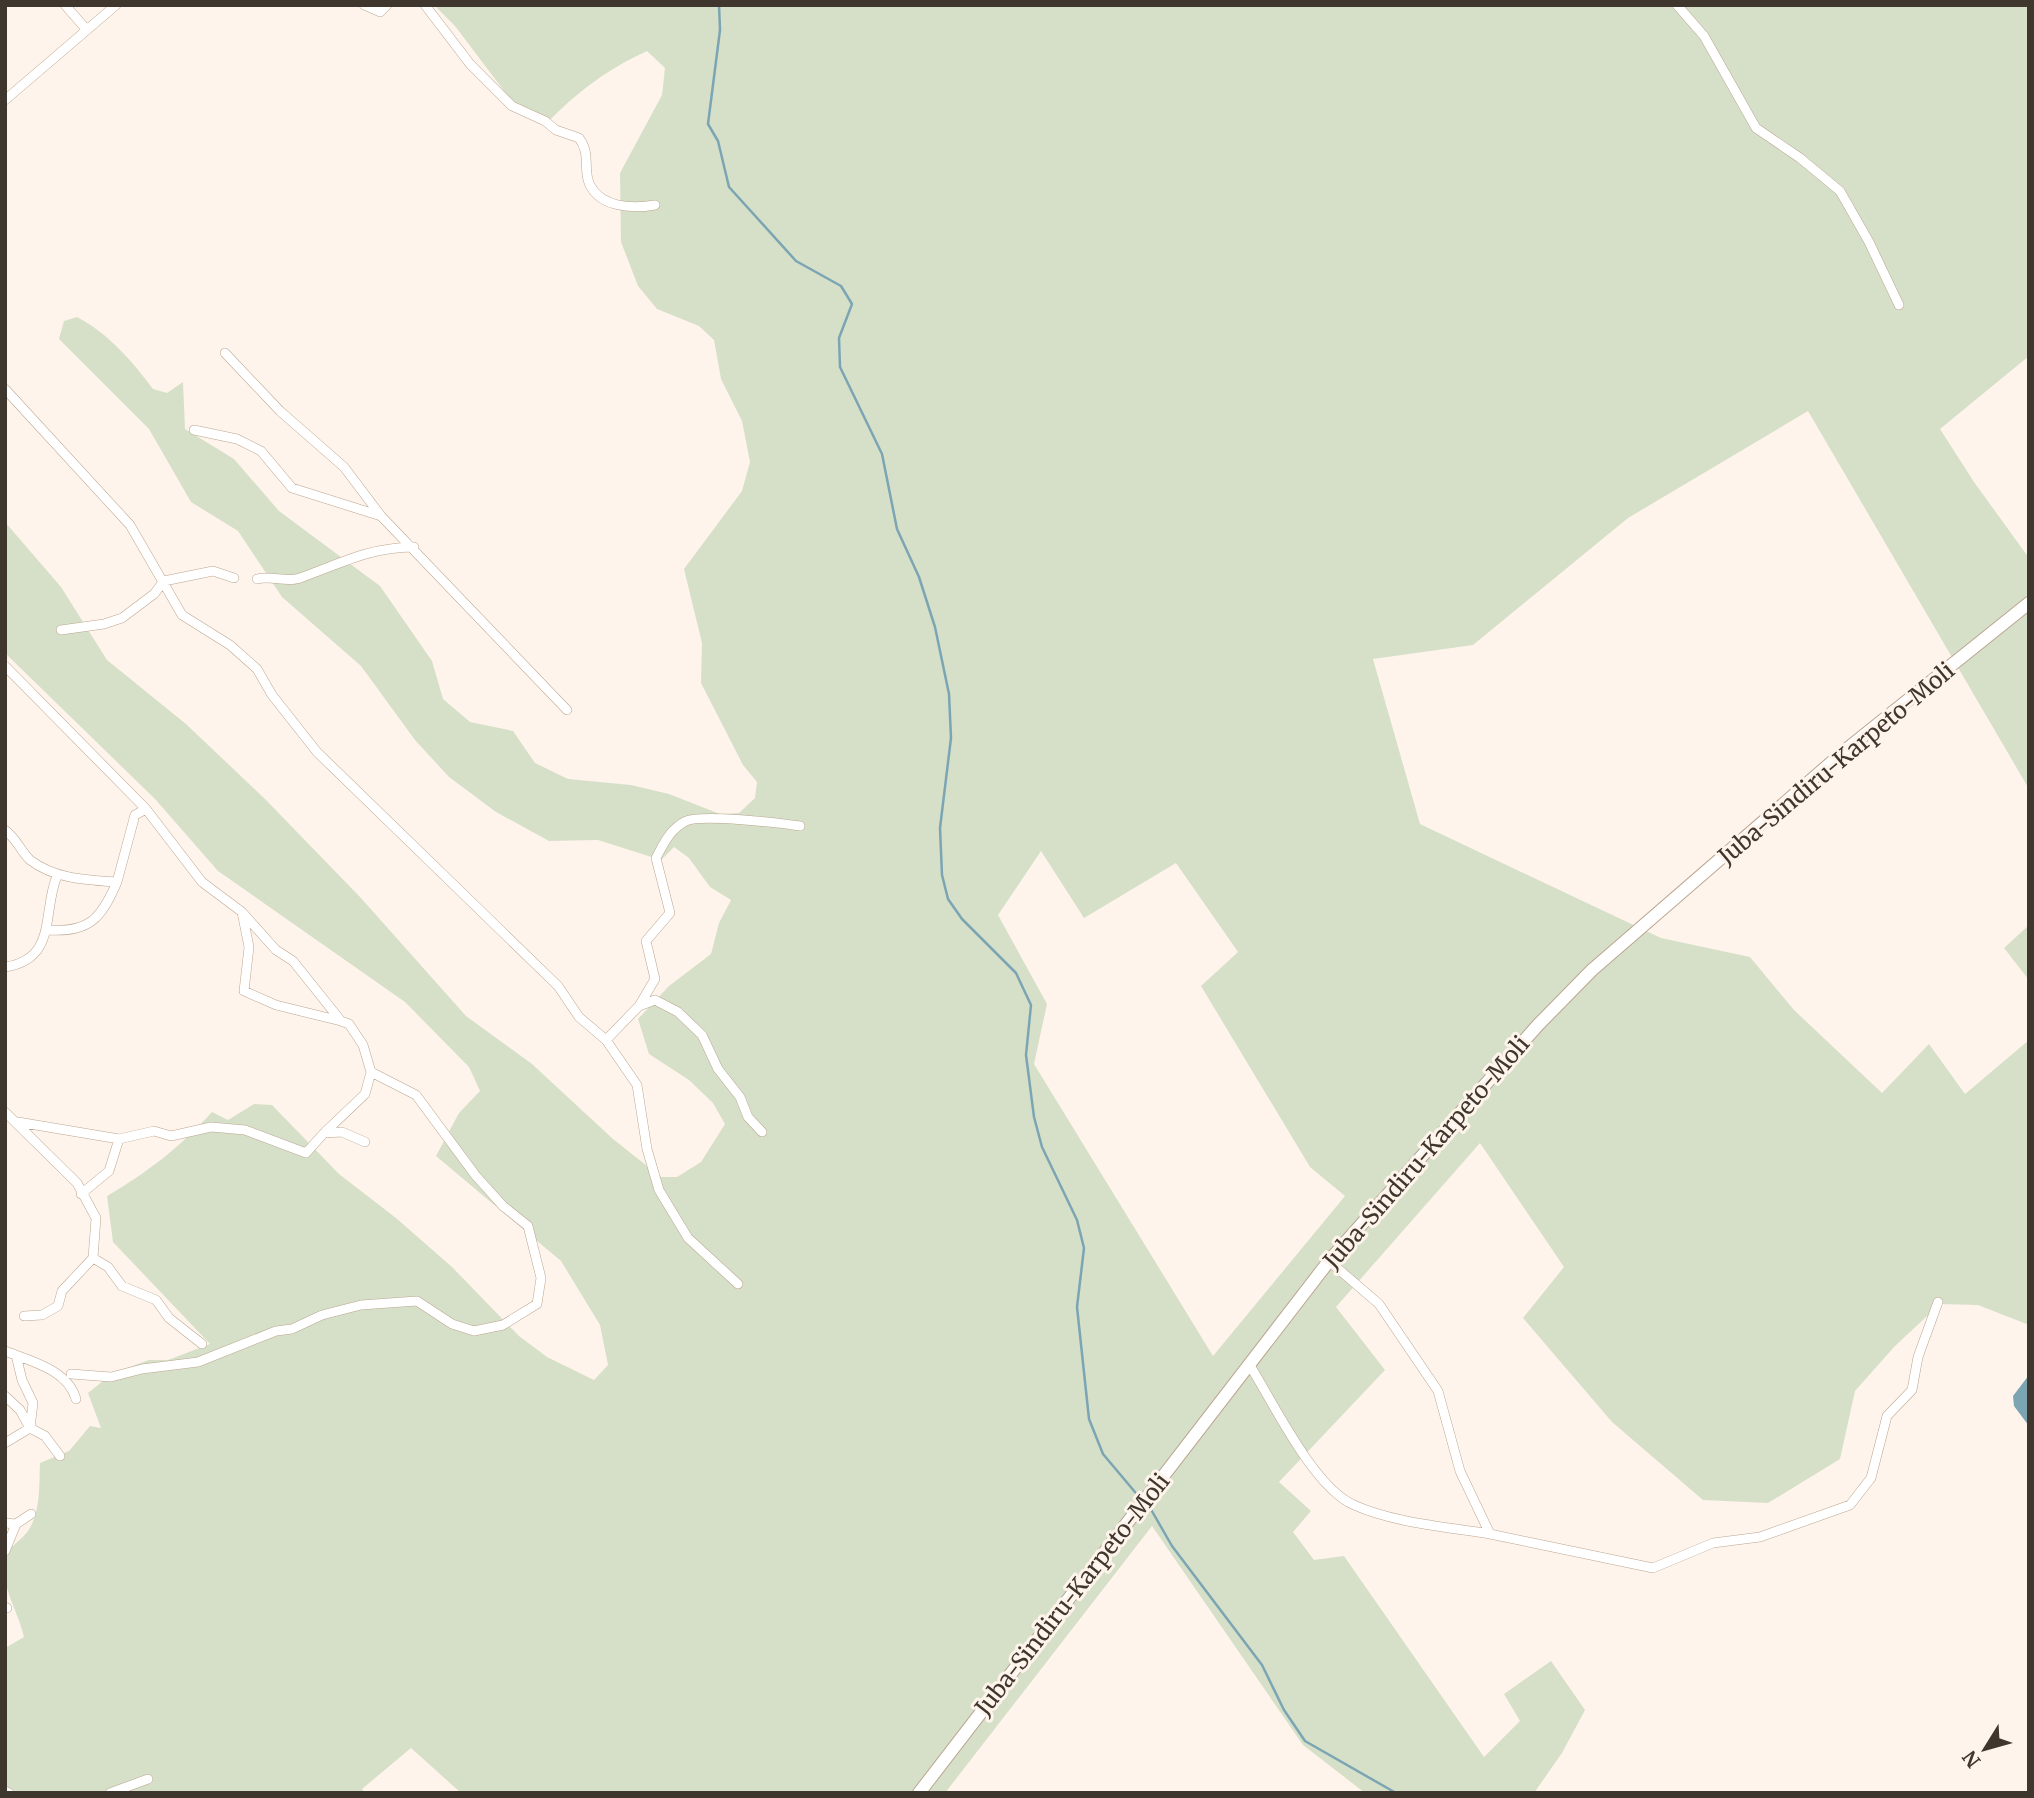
<svg xmlns="http://www.w3.org/2000/svg" width="2034" height="1798" viewBox="0 0 2034 1798" font-family="Merriweather,serif">
<style>
.green{fill:#d6e0c9;fill-rule:evenodd}
.water{fill:#7ca5b3}
.lines{fill:none;stroke-linecap:round;stroke-linejoin:round}
.stream{stroke:#7ca5b3;stroke-width:2.5}
.minor-casing{stroke:#bba58f;stroke-width:10}
.secondary-casing{stroke:#bba58f;stroke-width:14}
.minor{stroke:#fff;stroke-width:9}
.secondary{stroke:#fff;stroke-width:12}
.labels{text-anchor:middle;dominant-baseline:central;stroke-width:6;stroke-linejoin:round;paint-order:stroke}
.street-label{font-size:23px;fill:#3f362d;stroke:#fef4eb}
</style>
<rect width="100%" height="100%" fill="#fef4eb"/>
<path class="green" d="M434,5H2029V356L1940,429L1974,482L2029,558V789L1808,411L1628,518L1473,645L1373,659L1420,824L1661,938L1750,957L1794,1010L1882,1093L1929,1044L1965,1094L2029,1040V1325L1978,1305L1940,1304L1895,1346L1855,1391L1840,1459L1768,1503L1703,1500L1612,1422L1523,1318L1564,1267L1480,1143L1336,1307L1385,1370L1279,1482L1311,1511L1293,1532L1314,1560L1344,1556L1484,1757L1520,1721L1504,1694L1551,1661L1585,1710L1562,1753L1534,1793H1365L1303,1745L1152,1526L945,1793H461L411,1748L362,1789L365,1793H5V1648L24,1637C18,1610 1,1589 5,1560C7,1547 21,1541 28,1531C41,1512 39,1484 40,1463L69,1451L90,1426L101,1428L88,1393L113,1373L149,1360H168L210,1344L113,1242L107,1196C148,1172 180,1147 212,1112L228,1120L254,1104L272,1105L339,1174L396,1218L452,1267L519,1336L547,1357L594,1380L608,1365L600,1325L561,1261L436,1156L459,1113L480,1091L469,1067L405,1002L218,871L155,799L5,653V522L61,587L107,660L186,724L265,799L360,897L466,1016L532,1064L613,1139L661,1177H677L701,1162L725,1124L713,1103L689,1080L649,1054L638,1019L669,986L711,954L719,923L731,900L710,887L689,858L674,847L661,860L598,840L549,841L496,812L449,777L415,740L361,666L282,597L238,531L191,502L149,429L59,339L64,321L77,317C108,333 133,362 153,389L167,393L183,382L185,429L234,459L279,511L380,586L432,661L443,699L470,722L513,731L535,763L568,779L631,785L669,794L720,814L739,813L755,798L757,782L743,765L701,683L702,643L684,569L742,491L750,462L742,421L721,379L714,340L699,326L657,309L638,286L621,242L620,173L662,95L665,68L647,51C608,69 578,91 548,122L523,116L455,26ZM1041,851L1084,918L1176,863L1238,952L1201,986L1310,1167L1345,1196L1213,1356L1034,1064L1047,1004L998,915Z
M2029,925V980L2004,948Z"/>
<path class="water" d="M2029,1375V1426L2014,1406L2013,1396Z"/>
<g class="lines">
<path class="stream" d="M719,5L720,30L708,124L718,141L729,187L796,261L841,286L852,304L839,338L840,367L882,454L897,529L919,577L935,627L949,694L951,738L940,828L942,875L948,899L962,919L1016,973L1031,1005L1026,1055L1034,1117L1042,1147L1077,1220L1084,1248L1077,1307L1089,1419L1103,1454L1140,1498
M1149,1506L1172,1546L1262,1665L1284,1710L1305,1741L1396,1793"/>
<g class="minor-casing">
<path id="minor" d="M65,5L86,29
M364,5L380,12L387,5
M425,5L470,64L512,106L545,121L556,130L579,138C590,153 584,163 588,180C597,208 632,209 655,205
M1677,5L1704,36L1756,128L1800,158L1840,191L1869,242L1899,305
M5,100L116,5
M225,353L280,411L344,467L381,516L567,710
M5,389L130,525L182,615L230,645L257,669L272,695L317,752L558,986L579,1017L606,1040L639,1006L655,979L646,941L670,913L656,858C664,843 670,829 686,821C701,814 781,823 800,826
M194,430L237,439L261,451L292,488L381,516
M257,579C271,575 287,583 300,578C342,563 367,548 414,547
M61,630L104,624L122,618L154,594L164,581L213,571L234,578
M5,666L146,809L202,882L242,912L276,950L293,961L341,1021L349,1024L363,1045L371,1072L416,1095L476,1176L503,1206L528,1226L541,1278L537,1304L503,1325L474,1331L452,1324L417,1301L361,1305L322,1315L292,1329L276,1331L198,1362L142,1369L111,1377L71,1374
M5,830C17,839 21,852 30,860C55,879 86,880 117,882L135,815L146,809
M242,912L249,947L244,991L276,1005L341,1021
M47,930C89,933 101,919 117,882
M5,967C58,959 42,911 57,876
M639,1006L655,1000L678,1012L702,1035L718,1069L740,1097L748,1117L762,1132
M606,1040L637,1085L647,1149L659,1190L688,1238L738,1284
M5,1112L77,1183L96,1218L93,1258L108,1267L122,1286L156,1300L169,1318L202,1344
M18,1122L119,1139L154,1131L171,1136L211,1127L245,1130L306,1153L324,1133L342,1132L365,1142
M325,1132L365,1094L371,1072
M81,1194L109,1171L119,1139
M1329,1261L1379,1304L1438,1391L1460,1471L1490,1534L1653,1568L1713,1543L1760,1537L1850,1505L1871,1478L1887,1416L1912,1390L1918,1357L1938,1302
M24,1316L42,1315L58,1306L62,1291L93,1258
M5,1351C31,1361 68,1370 76,1399
M1249,1364C1273,1402 1313,1487 1354,1505C1394,1523 1448,1527 1490,1534
M5,1396L20,1410L30,1428L45,1436L60,1456
M5,1443L30,1428L33,1403L22,1380L16,1355
M5,1523L16,1524L5,1551
M16,1524L31,1514
M5,1607L7,1608
M5,1791L9,1793
M110,1793L148,1779"/>
</g>
<g class="secondary-casing">
<path id="secondary" d="M919,1793L1329,1261L1538,1025L1592,970L1847,749L2029,603"/>
</g>
<use href="#minor" class="minor"/>
<use href="#secondary" class="secondary"/>
</g>
<g class="labels">
<g class="street-label">
<text transform="translate(1836 763) rotate(-40)">Juba-Sindiru-Karpeto-Moli</text>
<text transform="translate(1426 1152) rotate(-49)">Juba-Sindiru-Karpeto-Moli</text>
<text transform="translate(1072 1594) rotate(-52)">Juba-Sindiru-Karpeto-Moli</text>
</g>
</g>
<rect width="2034" height="1798" fill="none" stroke="#3f362d" stroke-width="14"/>
<g transform="translate(1985 1749) rotate(233)" stroke="#fef4eb" stroke-width="5" paint-order="stroke">
<path d="M0-5L12 26L0 18L-12 26Z" fill="#3f362d"/>
<text y="-10" font-size="19" font-weight="bold" text-anchor="middle" fill="#3f362d">N</text>
</g>
</svg>
